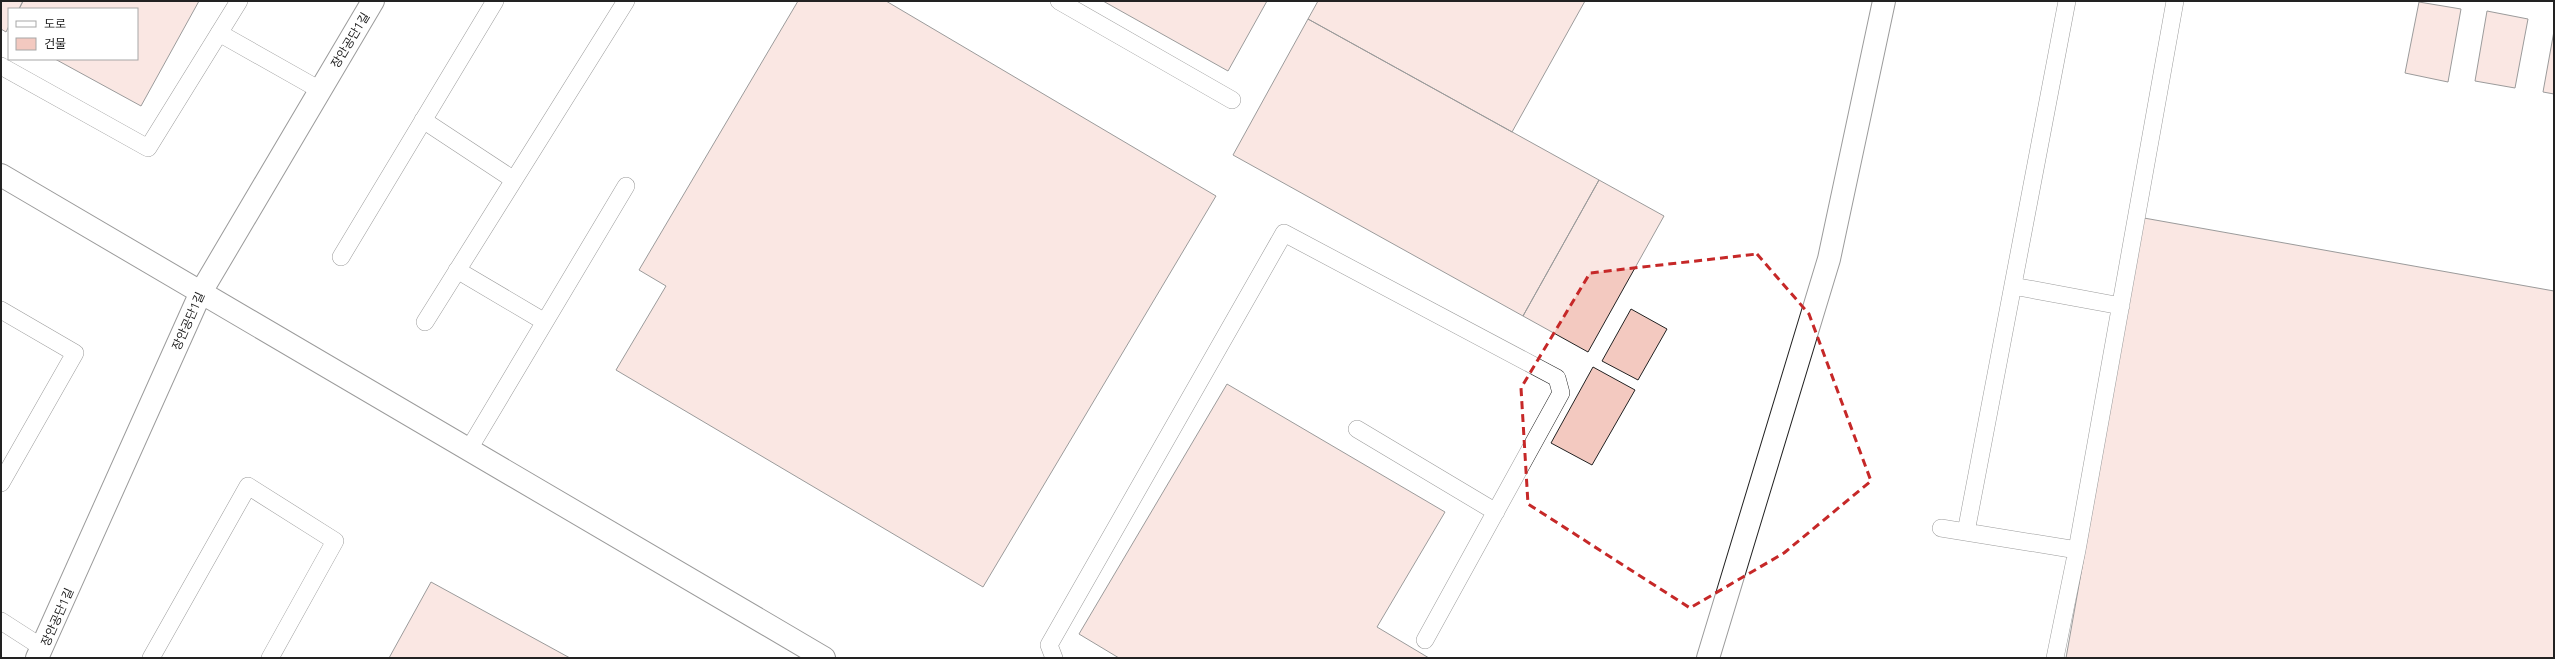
<svg xmlns="http://www.w3.org/2000/svg" width="2555" height="659" viewBox="0 0 2555 659" font-family="'Open Sans','Noto Sans KR',sans-serif">
<style>
.building{fill:#f3c9c0;stroke:#222}
.lines{fill:none;stroke-linecap:round;stroke-linejoin:round}
.lane-casing{stroke:#222;stroke-width:18}
.street-casing{stroke:#222;stroke-width:24}
.secondary-casing{stroke:#222;stroke-width:24}
.lane{stroke:#fff;stroke-width:17}
.street{stroke:#fff;stroke-width:22}
.secondary{stroke:#fff;stroke-width:22}
.marked{fill:none;stroke:#c62828;stroke-width:3;stroke-dasharray:8 5;stroke-linejoin:round}
.labels{text-anchor:middle;dominant-baseline:central;stroke-width:3;stroke-linejoin:round;paint-order:stroke}
.street-label{font-size:12px;fill:#222;stroke:#fff}
</style>
<rect width="100%" height="100%" fill="#fff"/>
<path class="building" d="M1,1H23L19,9H9V26L6,32L1,29Z
M23,1H199L141,106L55,59H137V9H19Z
M798,1H886L1216,196L983,587L616,370L666,286L639,270Z
M1103,1H1267L1228,71Z
M1318,1H1585L1512,132L1308,19Z
M2419,2L2461,9L2448,82L2405,73Z
M2487,11L2528,19L2515,88L2475,81Z
M1308,19L1599,180L1523,316L1233,155Z
M2554,31V94L2543,92Z
M1599,180L1664,216L1588,352L1523,316Z
M2144,218L2554,291V658H2066Z
M1631,309L1667,329L1638,380L1602,361Z
M1593,367L1635,390L1592,465L1551,443Z
M1227,384L1445,512L1377,627L1429,658H1119L1079,634Z
M431,582L570,658H389Z"/>
<g class="lines">
<g class="lane-casing">
<path id="lane" d="M1059,1L1232,100
M219,33L320,90
M1,66L148,148L239,1
M423,120L514,180
M341,257L495,1
M457,270L545,322
M2013,286L2121,306
M1,310L75,353L1,483
M425,322L626,1
M1357,429L1496,512
M469,449L626,186
M1941,528L2077,550
M1966,532L2067,1
M1,621L43,648
M151,658L248,486L335,541L270,658
M1054,658L1049,645L1284,233L1557,378L1561,393L1425,640
M2055,658L2077,550L2175,1"/>
</g>
<g class="street-casing">
<path id="street" d="M1,175L824,658
M37,658L201,292L373,1"/>
</g>
<g class="secondary-casing">
<path id="secondary" d="M1708,658L1829,259L1884,1"/>
</g>
<use href="#lane" class="lane"/>
<use href="#street" class="street"/>
<use href="#secondary" class="secondary"/>
</g>
<path d="M0 0H2555V659H0ZM1757,254L1809,314L1871,481L1784,553L1690,608L1528,504L1521,388L1590,273Z" fill="#fff" fill-opacity=".55" fill-rule="evenodd"/>
<path class="marked" d="M1757,254L1809,314L1871,481L1784,553L1690,608L1528,504L1521,388L1590,273Z"/>
<g class="labels">
<g class="street-label">
<text transform="translate(350 40) rotate(-59)">장안공단1길</text>
<text transform="translate(188 321) rotate(-66)">장안공단1길</text>
<text transform="translate(57 617) rotate(-66)">장안공단1길</text>
</g>
</g>
<rect width="2555" height="659" fill="none" stroke="#222222" stroke-width="4"/>
<rect x="8" y="8" width="130" height="52" fill="#ffffff" stroke="#a7a7a7"/>
<rect x="16" y="21" width="20" height="6" fill="#ffffff" stroke="#a7a7a7"/>
<text x="44" y="28" font-size="12" fill="#222222">도로</text>
<rect x="16" y="38" width="20" height="12" fill="#f3c9c0" stroke="#a7a7a7"/>
<text x="44" y="48" font-size="12" fill="#222222">건물</text>
</svg>
